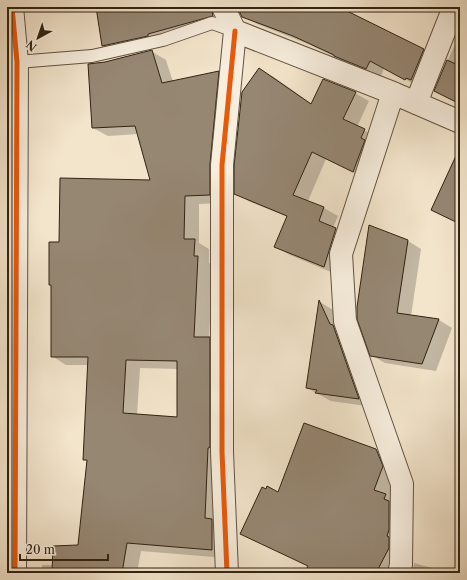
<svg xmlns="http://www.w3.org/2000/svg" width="467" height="580" viewBox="0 0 467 580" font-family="'Libre Caslon Text',serif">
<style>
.shadow{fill:#0003;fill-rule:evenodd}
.building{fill:#968773;stroke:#312212;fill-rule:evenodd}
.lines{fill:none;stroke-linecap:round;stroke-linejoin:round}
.lane-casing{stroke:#625340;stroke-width:14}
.street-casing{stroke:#625340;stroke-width:24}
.lane{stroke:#f7eede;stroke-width:12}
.street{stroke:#f7eede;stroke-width:22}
.cycleway-casing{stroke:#f7eede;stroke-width:8}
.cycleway{stroke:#e8590c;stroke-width:5}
</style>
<rect width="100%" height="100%" fill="#f3e5cc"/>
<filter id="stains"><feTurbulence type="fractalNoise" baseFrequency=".005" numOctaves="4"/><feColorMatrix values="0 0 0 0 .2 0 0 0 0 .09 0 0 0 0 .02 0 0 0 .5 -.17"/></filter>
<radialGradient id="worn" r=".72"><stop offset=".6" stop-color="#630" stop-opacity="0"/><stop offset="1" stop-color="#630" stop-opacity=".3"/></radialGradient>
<path class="shadow" d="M97,7H175L206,29L117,54L103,45Z
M238,7H337L438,58L420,87L384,68L381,76L349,64L308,44L257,24L243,16Z
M422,7H460L457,16Z
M460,32V104L435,91Z
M151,51L166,60L173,82L218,72L233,80L224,203L199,204V243L209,249V263L213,265L209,338L224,346L226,558L141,551L137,573H42V565H53L79,546L87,461L84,459L89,365H66L52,356L60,243L151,181L139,134L108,136L93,128L105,63ZM140,368L178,369V418L137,415Z
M260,69L274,77L312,104L355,93L369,101L357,127L379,138L368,180L326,159L308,201L324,208L338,216L333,228L350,237L338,275L290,255L276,247L288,217L250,202L236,193Z
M370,226L408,241L421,249L411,316L439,320L452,328L436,371L385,363L371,355Z
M320,302L333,310L343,332L373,407L331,401L307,388Z
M376,450L393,459L399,476L390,498L401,505L404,573H322L258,542L242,533L279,494Z
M414,563L447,572L448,573H413Z"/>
<path class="building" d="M96,7H211L213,16L148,34V36L102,46Z
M237,7H339L424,49L411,80L406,78L405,80L370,61L366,69L334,56V55L293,36L242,17Z
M152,50L162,83L219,71L210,164V195L185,196L184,239H195L194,256H198L194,337H210V446L209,448H208L205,518L212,519V550L127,543L122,573H52L53,546L78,545L87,460H83L88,357H51V285H49V242H59L60,178L150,180L135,126L92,128L88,64L105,62ZM126,360L177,361V417L123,413Z
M447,60L460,66V104L434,91Z
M259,68L311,104L323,79L356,92L343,119L365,129L361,138L365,140L353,172L312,152L293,195L324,207L319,221L336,228L324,267L274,247L287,216L234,194V166L242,92Z
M460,147V224L431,210Z
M369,225L408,240L397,313L439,319L422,364L370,356L357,319V307Z
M319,300L330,324L333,325L359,399L315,393L317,390L306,388Z
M304,423L376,449L383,466L374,490L386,494L384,499L389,501V530L387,536L389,537V548L376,573H304L308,566L240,534L262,487L266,489L267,486L278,492Z"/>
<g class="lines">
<g class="lane-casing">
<path id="lane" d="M17,62L92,56L163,40L212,23L235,31"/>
</g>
<g class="street-casing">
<path id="street" d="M12,7L17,62L15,573
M223,7L235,31L393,93L460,122
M393,93L341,254L345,321L402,484L401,565L399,573
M416,103L454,7
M227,573L222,452V165L235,31"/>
</g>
<use href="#lane" class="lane"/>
<use href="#street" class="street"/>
<g class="cycleway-casing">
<path id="cycleway" d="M12,7L17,62L15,573
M227,573L222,452V165L235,31"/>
</g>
<use href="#cycleway" class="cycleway"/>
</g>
<rect width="467" height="580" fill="none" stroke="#f3e5cc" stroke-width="24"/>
<rect x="8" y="8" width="451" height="564" fill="none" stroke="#312212" stroke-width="2"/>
<rect x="12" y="12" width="443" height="556" fill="none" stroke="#312212"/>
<g transform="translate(38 38) rotate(220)" stroke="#f7eede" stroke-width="3" paint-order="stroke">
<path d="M0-3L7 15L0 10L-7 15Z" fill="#312212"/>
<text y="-6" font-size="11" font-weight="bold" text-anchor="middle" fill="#312212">N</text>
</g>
<path d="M20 554v6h88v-6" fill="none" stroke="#312212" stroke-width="2"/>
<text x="26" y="554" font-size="12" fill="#312212" stroke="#f7eede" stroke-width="3" paint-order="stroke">20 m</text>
<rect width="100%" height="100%" filter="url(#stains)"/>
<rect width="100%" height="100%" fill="url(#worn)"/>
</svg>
